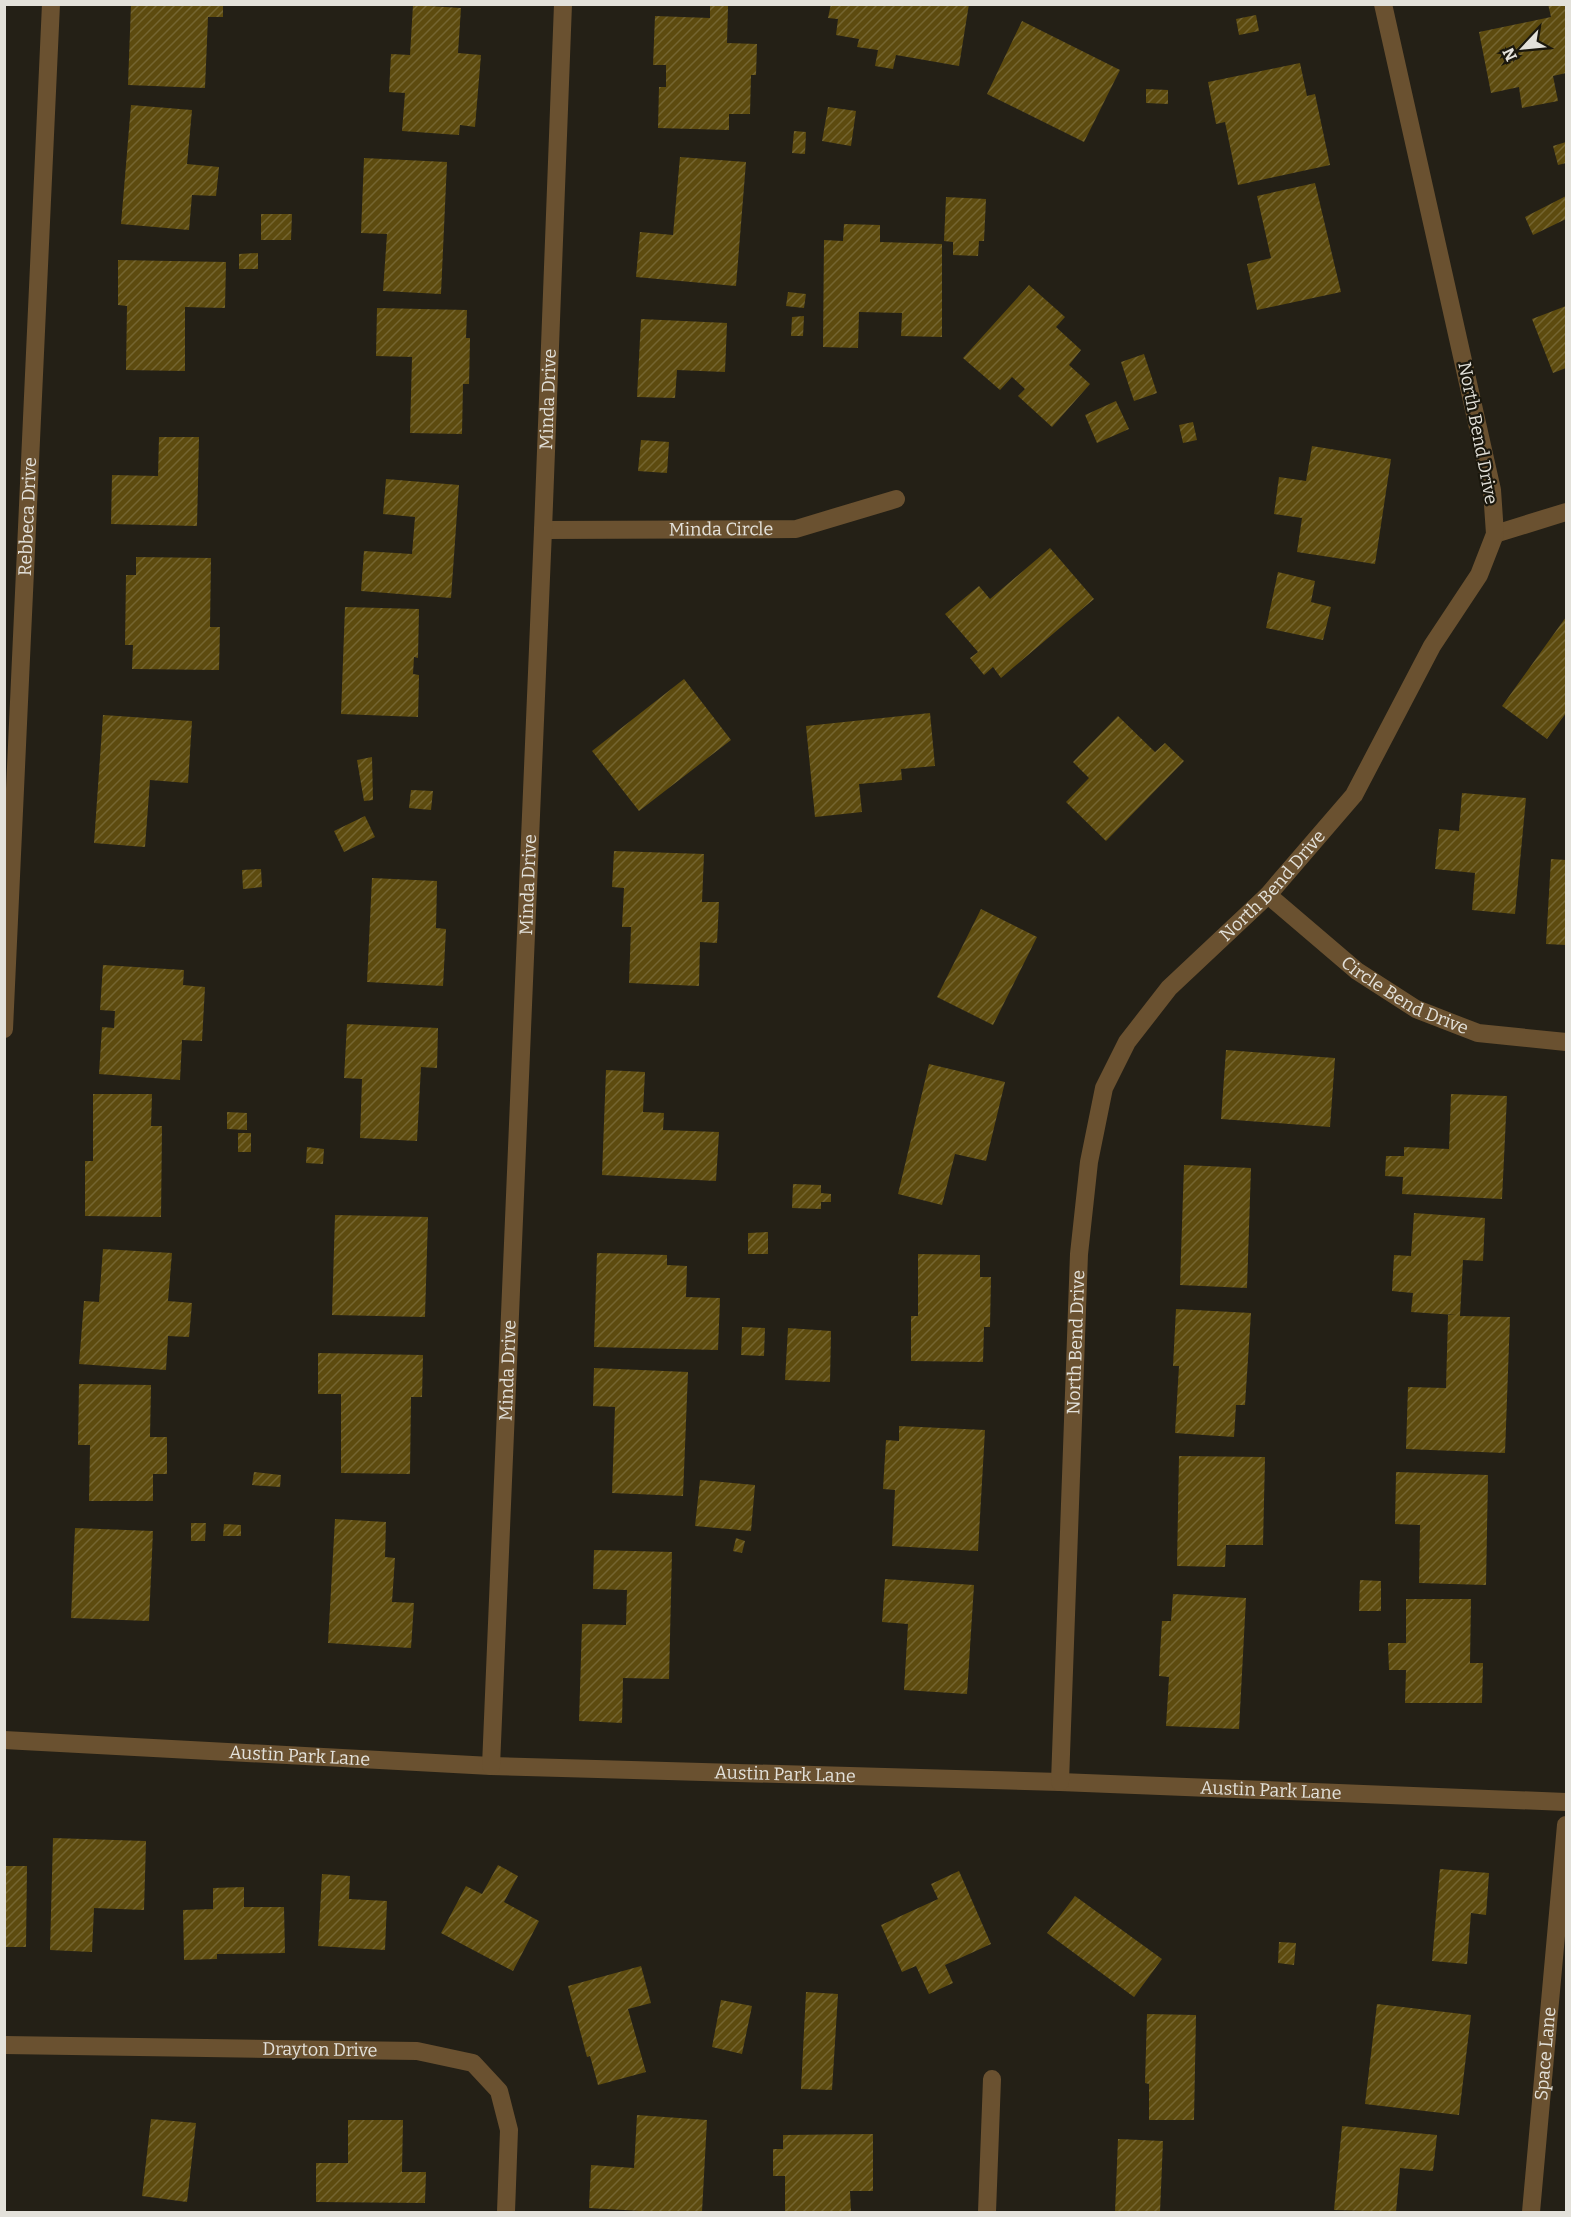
<svg xmlns="http://www.w3.org/2000/svg" width="1571" height="2217" viewBox="0 0 1571 2217" font-family="Bitter,serif">
<style>
.building{fill:url(#building-hatch)}
.lines{fill:none;stroke-linecap:round;stroke-linejoin:round}
.minor{stroke:#6a5130;stroke-width:18}
.labels{text-anchor:middle;dominant-baseline:central;stroke-width:4.5;stroke-linejoin:round;paint-order:stroke}
.street-label{font-size:18px;fill:#e3e1da;stroke:#1a170d}
</style>
<defs>
<pattern id="building-hatch" width="6" height="6" patternUnits="userSpaceOnUse" patternTransform="scale(1.5)"><rect width="6" height="6" fill="#5d4b0f"/><path d="M-1 1l2-2M0 6l6-6M5 7l2-2" fill="none" stroke="#746531"/></pattern>
</defs>
<rect width="100%" height="100%" fill="#242016"/>
<path class="building" d="M131,4H223V17H208L205,88L128,85Z
M831,4H969L959,66L896,55L893,69L875,66L878,50L857,47L859,39L836,35L838,19L828,18Z
M1548,4H1566V73L1553,76L1558,101L1522,108L1519,87L1491,93L1479,32L1551,17Z
M413,5L461,8L458,53L481,55L475,127L460,125L459,135L402,131L405,93L389,92L391,54L410,55Z
M710,6H728L727,43L757,44L756,75H751L750,114H729V130L658,128L659,87H666V65H653L655,16L710,18Z
M1256,15L1259,31L1239,35L1236,19Z
M1022,21L1120,70L1084,142L987,94Z
M1300,63L1307,96L1315,94L1330,165L1238,185L1225,122L1216,124L1208,82Z
M1146,89L1168,90V104L1146,103Z
M131,105L192,110L187,164L219,167L216,196L192,195L189,230L121,224Z
M828,107L856,111L851,146L822,141Z
M794,131L806,132L805,154L792,153Z
M1566,142V163L1558,165L1553,146Z
M680,157L746,162L736,286L636,277L640,232L673,235Z
M364,158L447,162L441,294L383,291L387,234L361,233Z
M1315,183L1341,292L1257,310L1247,264L1271,258L1257,196Z
M1566,196V219L1533,235L1525,217Z
M946,197L986,199L984,241H979L978,256L953,255V242L944,241Z
M261,214H292L291,240H261Z
M844,224L880,225V242L942,244V337L901,336L902,313L859,312L858,348L823,347L824,240L843,241Z
M258,253V269H239V254Z
M118,260L226,262L225,308L185,307V371L126,370L127,306L118,305Z
M1029,285L1065,317L1056,327L1081,350L1069,365L1090,384L1052,427L1018,396L1025,389L1012,377L1000,390L963,358Z
M788,292L806,294L804,308L786,306Z
M1566,306V368L1553,373L1532,319Z
M377,308L467,310L466,338H470L469,384H463L462,434L410,433L412,357L376,356Z
M804,316L803,336H791L792,317Z
M641,319L727,323L725,372L677,370L675,398L637,397Z
M1144,354L1157,393L1134,401L1121,362Z
M1116,401L1129,429L1097,443L1085,415Z
M1193,422L1197,440L1183,443L1179,425Z
M159,437H199L197,526L111,524L112,475L158,476Z
M641,440L669,442L667,473L638,471Z
M1312,446L1391,459L1375,564L1297,552L1302,518L1274,514L1279,477L1306,481Z
M386,479L459,485L451,598L361,591L364,551L412,554L415,517L383,514Z
M1050,548L1094,599L1001,678L993,667L984,675L970,658L978,652L945,614L979,586L990,599Z
M136,557L211,558L210,627H220L219,670L132,669L133,645H125L126,575H136Z
M1278,572L1315,581L1311,602L1331,607L1323,640L1266,628Z
M345,607L419,609L418,658L414,657L413,674L419,675L418,717L341,714Z
M1566,617V713L1547,739L1502,706Z
M684,679L731,740L639,811L592,751Z
M930,713L935,766L901,769L902,780L859,784L862,812L815,817L806,726Z
M103,715L192,721L188,783L150,780L145,847L94,843Z
M1118,716L1155,752L1165,743L1184,761L1106,841L1066,802L1089,778L1073,762Z
M372,757L373,800L364,801L357,760Z
M411,790L433,791L431,810L409,808Z
M1462,793L1526,798L1515,914L1472,910L1475,873L1435,869L1439,829L1459,831Z
M365,816L375,837L344,852L334,831Z
M614,851L704,854L702,902H719L717,943L700,942L699,986L629,983L631,927H622L624,888L612,887Z
M1551,859L1566,860V945L1546,944Z
M261,869L262,887L243,889L242,870Z
M372,878L437,881L436,928L446,929L443,986L367,982Z
M981,909L1037,937L993,1025L937,997Z
M103,965L184,970L183,985L205,987L202,1041L182,1040L180,1080L99,1074L102,1027L114,1028L115,1011L100,1010Z
M347,1024L438,1028L437,1068L421,1067L417,1141L360,1138L362,1079L344,1078Z
M1226,1050L1335,1058L1330,1127L1221,1119Z
M929,1064L1005,1082L986,1161L955,1154L942,1205L898,1194Z
M606,1070L645,1072L643,1112L664,1113L663,1130L719,1132L716,1181L602,1175Z
M93,1094H152L151,1126H162L161,1217L85,1216V1161H93Z
M1451,1094L1507,1096L1502,1199L1402,1194L1403,1177L1385,1176L1386,1156H1404V1147L1449,1149Z
M227,1112L247,1113V1130L227,1129Z
M238,1133H251V1152H238Z
M307,1147L324,1149L323,1164L306,1163Z
M1184,1165L1251,1168L1247,1288L1180,1285Z
M793,1184L821,1185V1193L831,1194V1202H821V1209L792,1208Z
M1414,1213L1485,1218L1483,1261L1463,1260L1460,1316L1510,1317L1505,1453L1406,1449L1408,1387L1446,1388L1448,1315H1456L1411,1312L1413,1293L1392,1291L1394,1255L1411,1256Z
M335,1215L428,1217L425,1317L332,1315Z
M768,1232V1254H748V1233Z
M103,1249L172,1253L168,1301L192,1303L189,1337L168,1336L166,1370L79,1364L84,1301L99,1302Z
M597,1253L667,1255V1265L687,1266L686,1297L720,1298L718,1350L594,1347Z
M918,1254L980,1255V1277H991L990,1327H984L983,1362L911,1361V1316H918Z
M1176,1309L1251,1313L1245,1405H1236L1234,1437L1175,1433L1179,1366H1173Z
M742,1327L765,1328L764,1356L741,1355Z
M788,1328L831,1331L830,1382L785,1380Z
M318,1353L423,1355L422,1397H411L410,1474L341,1473V1394H318Z
M594,1368L688,1372L683,1496L612,1493L615,1407L593,1406Z
M79,1384L151,1385L150,1437H167V1474H153V1501H89L90,1445H78Z
M899,1426L985,1430L978,1551L892,1546L895,1490L883,1489L886,1440L899,1441Z
M1179,1456L1265,1457L1263,1545H1226L1225,1567L1177,1566Z
M254,1472L281,1475L280,1487L252,1485Z
M1396,1472L1488,1475L1486,1585L1419,1583L1420,1525L1395,1524Z
M700,1480L755,1485L751,1531L695,1526Z
M335,1519L386,1522L385,1557L395,1558L392,1602L414,1603L411,1648L328,1643Z
M191,1523H206L205,1541H191Z
M224,1524L241,1525V1536H223Z
M75,1528L153,1531L149,1621L71,1618Z
M736,1538L745,1541L742,1553L733,1551Z
M594,1550L672,1552L669,1679L623,1678L622,1723L579,1721L582,1624L626,1625L627,1590L593,1589Z
M885,1579L974,1585L967,1694L904,1690L908,1624L882,1622Z
M1360,1580L1381,1581V1611H1359Z
M1173,1594L1246,1598L1239,1729L1166,1726L1169,1677L1159,1676L1160,1653L1162,1621H1171Z
M1406,1599H1471L1470,1663H1483L1482,1703H1405L1406,1670H1389L1388,1643H1406Z
M53,1838L146,1841L144,1910L94,1908L92,1952L50,1950Z
M498,1865L518,1876L504,1902L539,1921L513,1971L441,1933L466,1886L482,1894Z
M4,1866H27L26,1947H4Z
M1440,1869L1489,1873L1486,1915L1471,1913L1467,1964L1432,1961Z
M959,1871L991,1944L945,1965L953,1983L929,1994L916,1966L902,1972L881,1925L938,1899L931,1884Z
M322,1874L350,1876L349,1899L387,1901L385,1950L318,1946Z
M244,1887V1907H284L285,1953L217,1954V1959L184,1960L183,1910L213,1909V1888Z
M1075,1896L1162,1959L1134,1997L1047,1933Z
M1279,1942L1296,1943L1294,1965L1278,1963Z
M641,1966L651,2003L628,2009L646,2072L598,2085L590,2056L587,2057L568,1986Z
M806,1992L838,1994L832,2090L801,2089Z
M721,2000L752,2006L742,2054L712,2047Z
M1377,2004L1471,2015L1459,2115L1365,2104Z
M1147,2014L1196,2015L1194,2120H1149V2084L1145,2083Z
M637,2115L707,2120L702,2212H658L589,2208L591,2165L634,2168Z
M151,2119L196,2123L187,2202L142,2196Z
M348,2120H403L402,2172H426L425,2203L316,2202V2163H348Z
M1342,2126L1437,2135L1433,2171L1400,2168L1396,2212L1334,2210Z
M873,2134V2191H850L851,2212H785V2176H773V2149H783V2135Z
M1118,2139L1163,2141L1160,2212H1115Z"/>
<g class="lines">
<g class="minor">
<path id="s1" d="M543,530L796,529L896,499"/>
<path d="M1495,534L1566,512"/>
<path id="s2" d="M1268,895L1357,971L1416,1009L1478,1033L1566,1042"/>
<path id="s3" d="M4,1029L51,4"/>
<path id="s4" d="M4,1740L491,1766L1060,1782L1566,1802"/>
<path id="s5" d="M491,1766L543,530L563,4"/>
<path id="s6" d="M1060,1782L1079,1254L1089,1162L1104,1088L1127,1042L1169,988L1268,895L1354,795L1432,646L1479,575L1495,534L1492,490L1383,4"/>
<path id="s7" d="M4,2045L417,2051L473,2063L499,2091L509,2130L506,2212"/>
<path d="M987,2212L992,2079"/>
<path id="s8" d="M1531,2212L1566,1825"/>
</g>
</g>
<g class="labels">
<g class="street-label">
<text stroke="none"><textPath href="#s5" startOffset="1368">Minda Drive</textPath></text>
<text transform="translate(1478 433) rotate(79)">North Bend Drive</text>
<text stroke="none"><textPath href="#s3" startOffset="513">Rebbeca Drive</textPath></text>
<text stroke="none"><textPath href="#s1" startOffset="178">Minda Circle</textPath></text>
<text stroke="none"><textPath href="#s5" startOffset="882">Minda Drive</textPath></text>
<text stroke="none"><textPath href="#s6" startOffset="962">North Bend Drive</textPath></text>
<text stroke="none"><textPath href="#s2" startOffset="171">Circle Bend Drive</textPath></text>
<text stroke="none"><textPath href="#s6" startOffset="440">North Bend Drive</textPath></text>
<text stroke="none"><textPath href="#s5" startOffset="396">Minda Drive</textPath></text>
<text stroke="none"><textPath href="#s4" startOffset="296">Austin Park Lane</textPath></text>
<text stroke="none"><textPath href="#s4" startOffset="782">Austin Park Lane</textPath></text>
<text stroke="none"><textPath href="#s4" startOffset="1268">Austin Park Lane</textPath></text>
<text stroke="none"><textPath href="#s7" startOffset="316">Drayton Drive</textPath></text>
<text stroke="none"><textPath href="#s8" startOffset="159">Space Lane</textPath></text>
</g>
</g>
<rect width="1571" height="2217" fill="none" stroke="#e3e1da" stroke-width="12"/>
<g transform="translate(1523 48) rotate(244)" stroke="#1a170d" stroke-width="4.5" paint-order="stroke">
<path d="M0-4.5L10 22L0 15L-10 22Z" fill="#e3e1da"/>
<text y="-9" font-size="16" font-weight="bold" text-anchor="middle" fill="#e3e1da">N</text>
</g>
</svg>
